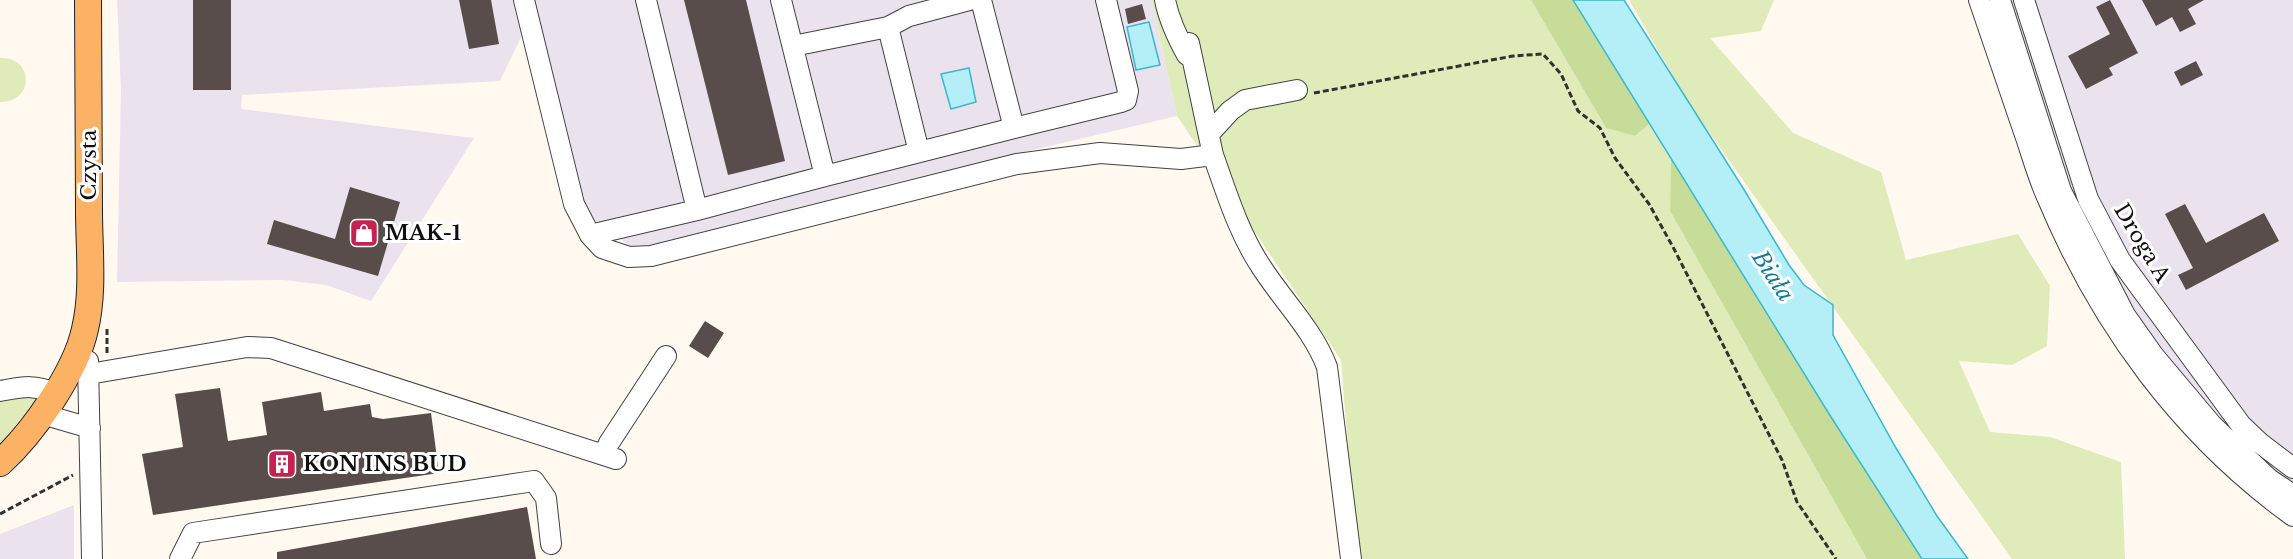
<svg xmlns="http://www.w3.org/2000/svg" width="2293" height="559" viewBox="0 0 2293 559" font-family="'Libre Baskerville',serif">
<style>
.industrial{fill:#eae3ed}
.green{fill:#dfebb9}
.forest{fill:#c7dc98}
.water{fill:#b4eef7;stroke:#39b8d0;stroke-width:1.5}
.building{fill:#584d4b}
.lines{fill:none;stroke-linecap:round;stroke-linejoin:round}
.minor-casing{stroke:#424242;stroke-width:22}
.major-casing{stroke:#202020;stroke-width:28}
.path{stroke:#313131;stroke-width:3;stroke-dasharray:6 3;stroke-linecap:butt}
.minor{stroke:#fff;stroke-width:20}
.major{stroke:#fbb264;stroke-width:26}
.labels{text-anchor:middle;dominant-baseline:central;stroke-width:6;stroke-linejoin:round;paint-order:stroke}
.street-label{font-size:21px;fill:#0f0f0f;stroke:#fff}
.poi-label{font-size:21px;font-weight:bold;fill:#0f0f0f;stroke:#fff;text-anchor:start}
.water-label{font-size:22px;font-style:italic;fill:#157c95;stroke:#fff}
</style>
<rect width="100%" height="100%" fill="#fff9f0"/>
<path class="industrial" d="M117,0H518L525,29L500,81L242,95L241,109L474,138L371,301L326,285L284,280L117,282L121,90Z
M532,0H1152L1177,116L889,184L637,251L583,212Z
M2005,0H2293V487L2227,431L2128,309L2077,212Z
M74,505V559H0V534Z"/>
<path class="green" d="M1152,0H1531L1606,128L1635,136L1650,123L1671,157L1670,211L1867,559H1357L1341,360L1177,116Z
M1629,0H1774L1761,31L1710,38L1793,133L1881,172L1906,260L2018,234L2050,286L2047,346L2012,365L1959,361L1990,432L2050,437L2121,462L2125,559H2012L1689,104Z
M0,58C34,56 35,103 0,102Z
M33,394L36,399L32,404L0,445V396Z"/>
<path class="forest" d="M1531,0H1573L1650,123L1635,136L1606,128Z
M1671,157L1831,417L1922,559H1867L1670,211Z"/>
<path class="water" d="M1573,0H1624L1743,188L1789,265L1804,285L1833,305V335L1896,448L1937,516L1968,559H1922L1831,417Z
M1149,22L1160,65L1136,70L1127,27Z
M969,68L976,102L951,109L941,74Z"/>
<path class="building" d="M193,0H231V90H193Z
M459,0H491L499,44L469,49Z
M684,0H746L785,161L728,175Z
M2110,0L2138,53L2109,68L2113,75L2086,89L2068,56L2110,34L2096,7Z
M2142,0H2204L2188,9L2196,24L2180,32L2172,17L2156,26Z
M1142,4L1146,19L1128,24L1125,9Z
M2196,61L2203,75L2181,86L2174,72Z
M350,187L400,202L378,276L267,244L274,220L335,239Z
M2185,204L2206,243L2264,213L2279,241L2186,290L2178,275L2193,268L2165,214Z
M705,321L724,333L708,358L689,346Z
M220,388L228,441L267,435L262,402L321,392L324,411L370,404L372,417L383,419L431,413L439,473L153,515L142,454L183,447L175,394Z
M527,507L536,559H277V552Z"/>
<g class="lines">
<g class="minor-casing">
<path id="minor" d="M524,0L574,204L590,235L602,248L629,257L651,256L1017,164L1100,153L1181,159L1213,155C1227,194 1239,234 1262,268C1284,302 1313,330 1327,367L1351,559
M646,0L697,210L825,176L781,0
M1165,0C1169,20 1177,37 1187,55L1191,54
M1979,0C1994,43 2008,86 2023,129C2031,151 2037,175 2047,197C2100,324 2181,435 2293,516
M2000,0L2061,191L2125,315L2154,356L2212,425L2269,479L2293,495
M2024,0L2088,199L2120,260L2241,425L2260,443L2293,468
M888,27L909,16L969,0
M1189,43L1213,155
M793,46L888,27L919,152
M1014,128L1121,102L1126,100L1128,91L1106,0
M1209,134L1230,111L1245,100L1297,90
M825,176L1014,128L981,0
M590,235L697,210
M88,361L92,559
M89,374L247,347L271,348L616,459
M0,391C23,387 33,384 55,393
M42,414L90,428
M604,455L609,443L666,356
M180,559L193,533L534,481L546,498L551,544"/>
</g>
<g class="major-casing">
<path id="major" d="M0,463C32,434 76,372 85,329C94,291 89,249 89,210C89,140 88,70 88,0"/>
</g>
<path class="path" d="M1314,93L1513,56L1543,54L1561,74L1578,111L1600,128L1615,158L1649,204L1673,247L1782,460L1797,502L1836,559
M107,329V355
M0,514L73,475"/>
<use href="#minor" class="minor"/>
<use href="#major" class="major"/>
</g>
<defs>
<g id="shop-square" transform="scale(1.5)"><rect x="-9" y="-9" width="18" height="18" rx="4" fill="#c22351" stroke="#fff"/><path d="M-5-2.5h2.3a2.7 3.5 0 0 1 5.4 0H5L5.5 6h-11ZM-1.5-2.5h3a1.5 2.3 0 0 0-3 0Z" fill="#fff"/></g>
<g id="building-square" transform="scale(1.5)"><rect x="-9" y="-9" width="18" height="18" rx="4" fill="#c22351" stroke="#fff"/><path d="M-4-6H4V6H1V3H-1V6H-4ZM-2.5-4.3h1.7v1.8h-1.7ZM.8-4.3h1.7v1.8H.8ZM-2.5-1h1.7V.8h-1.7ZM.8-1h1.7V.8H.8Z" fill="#fff"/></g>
</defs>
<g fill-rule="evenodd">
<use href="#shop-square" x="364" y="233"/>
<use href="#building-square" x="282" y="464"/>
</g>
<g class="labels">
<g class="street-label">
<text transform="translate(89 165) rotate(-90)">Czysta</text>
<text transform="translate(2142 243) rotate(59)">Droga A</text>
</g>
<g class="poi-label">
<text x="385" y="233">MAK-1</text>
<text x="303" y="464">KON INS BUD</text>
</g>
<g class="water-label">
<text transform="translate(1773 276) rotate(57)">Biała</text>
</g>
</g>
</svg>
